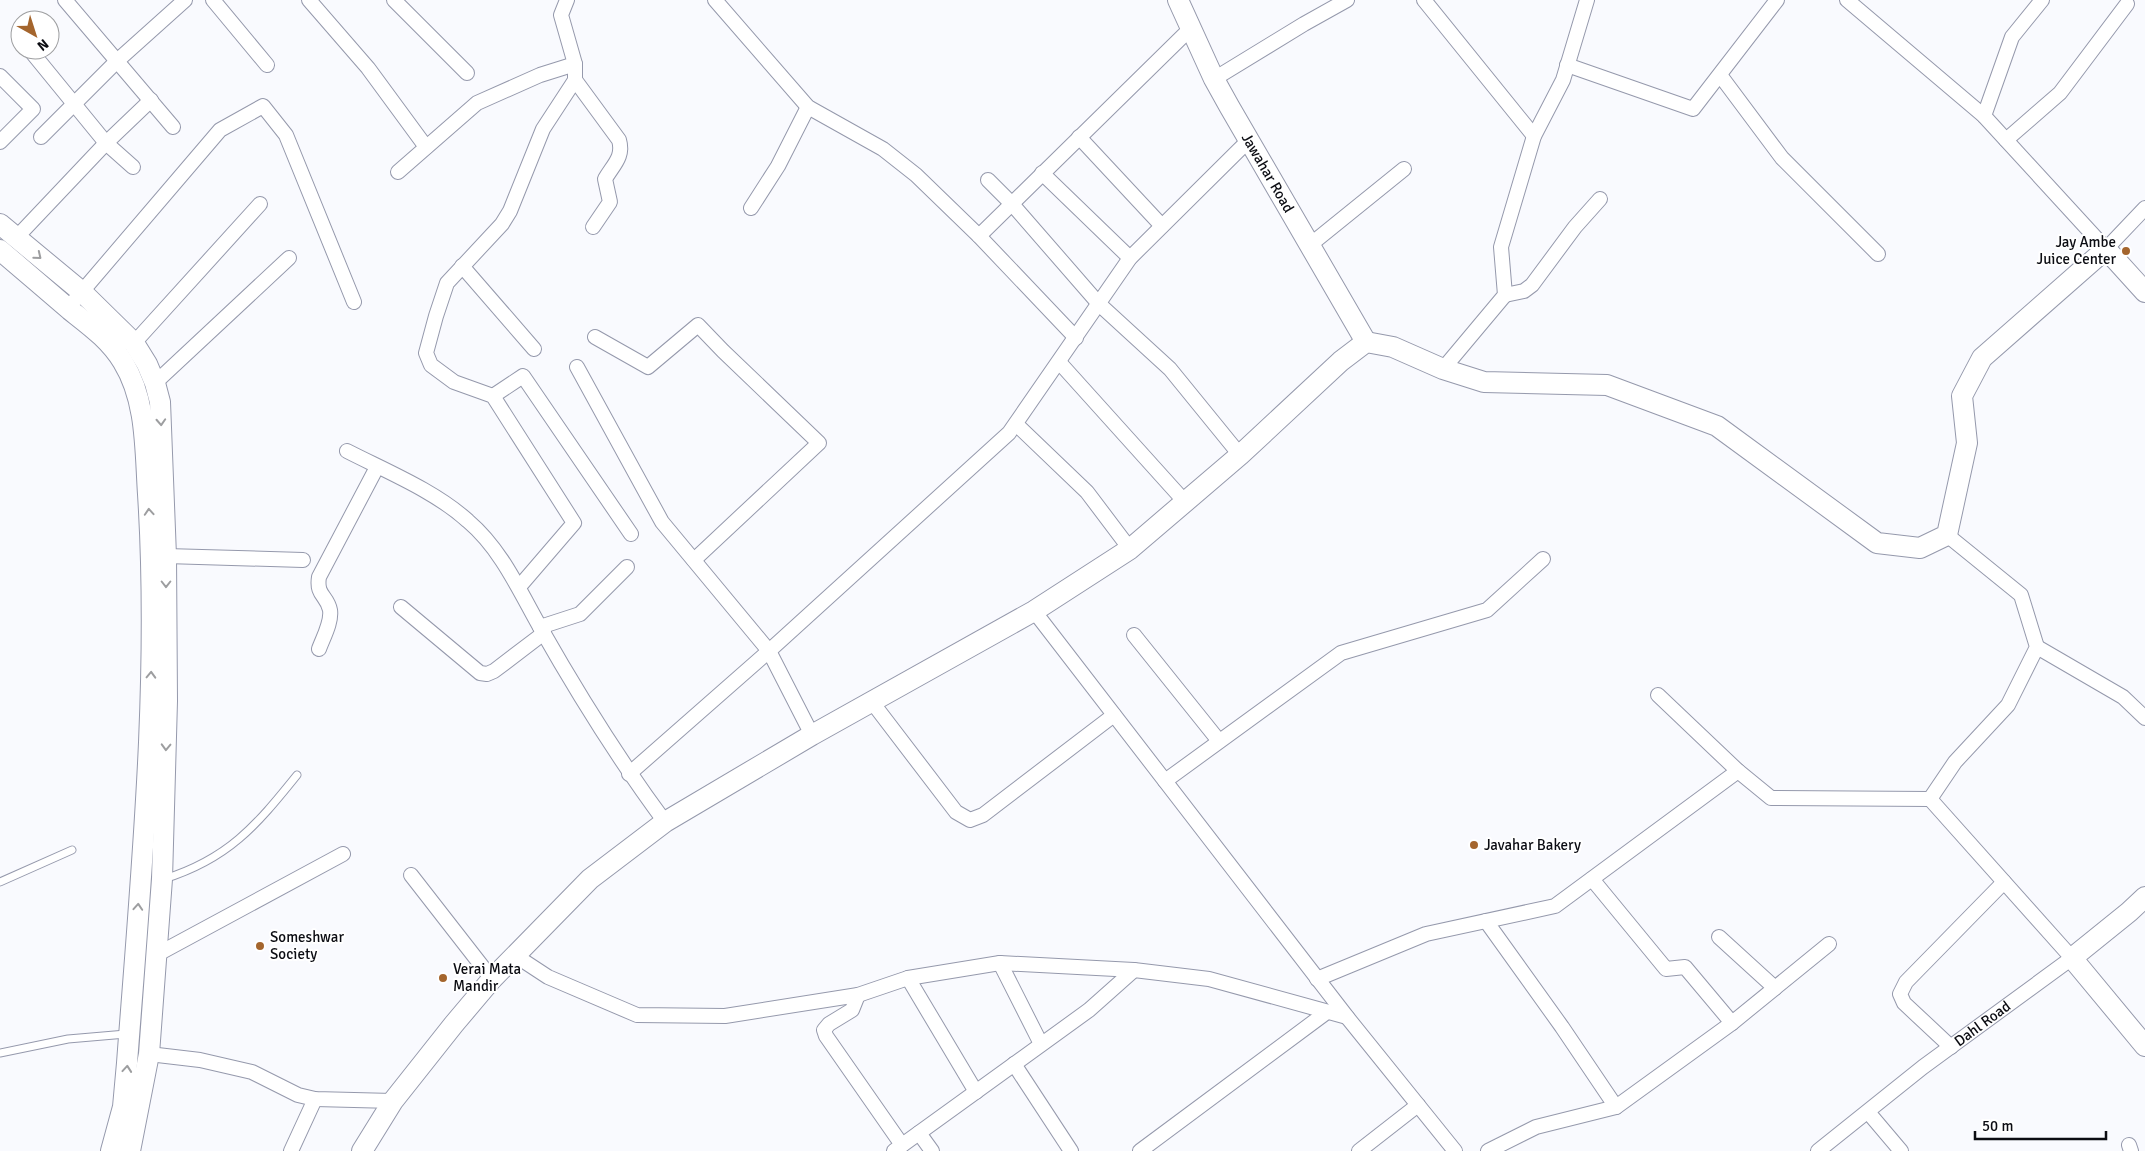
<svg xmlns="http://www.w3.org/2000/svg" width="2145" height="1151" viewBox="0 0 2145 1151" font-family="Signika,sans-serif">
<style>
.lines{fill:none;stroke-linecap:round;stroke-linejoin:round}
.lane-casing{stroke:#9599ac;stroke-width:9}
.street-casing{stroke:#9599ac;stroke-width:16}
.secondary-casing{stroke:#9599ac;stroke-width:22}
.lane{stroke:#fff;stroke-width:7}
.street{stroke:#fff;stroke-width:14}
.secondary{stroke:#fff;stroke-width:20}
.oneway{stroke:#9d9ea0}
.poi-dot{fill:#a4652d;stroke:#fff;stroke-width:2}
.labels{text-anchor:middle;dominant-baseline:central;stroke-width:4;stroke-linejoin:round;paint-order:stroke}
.street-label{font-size:15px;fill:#0b0c12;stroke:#fff}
.poi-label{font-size:15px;fill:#0b0c12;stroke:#fff;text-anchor:start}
</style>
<rect width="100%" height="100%" fill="#f9fafe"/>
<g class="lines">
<g class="lane-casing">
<path id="lane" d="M164,879C228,859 256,826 297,775
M0,882L72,850
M0,1053L68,1039L126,1034"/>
</g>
<g class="street-casing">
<g id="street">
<path d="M65,0L173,127"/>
<path d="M213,0L267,65"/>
<path d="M309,0L368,68L426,147"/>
<path d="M394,0L467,73"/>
<path d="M715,0L808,107L883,149L916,175L979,236L1076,338"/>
<path d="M1424,0L1534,136"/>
<path d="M1847,0L1984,116L2106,249L2145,208"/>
<path d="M30,50L106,143L133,167"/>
<path d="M1567,65L1693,109L1777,0"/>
<path d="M1720,75L1782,158L1878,254"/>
<path d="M0,76L33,109L0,142"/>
<path d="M1214,79L1304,24L1347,0"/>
<path d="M575,80L619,140C624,157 613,165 605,179L610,202L593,227"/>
<path d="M1984,116L2012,37L2042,0"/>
<path d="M41,137L117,61L185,0"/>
<path d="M1079,137L1162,226"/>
<path d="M2006,140L2060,93L2127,4"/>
<path d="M398,172L477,103L540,75L575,64"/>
<path d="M1042,173L1130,258"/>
<path d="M988,180L1012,204L1099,304L1170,369L1240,455"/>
<path d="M751,208L778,166L808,107"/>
<path d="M979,236L1190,29"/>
<path d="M16,238L106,143L151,100"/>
<path d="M1310,245L1404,169"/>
<path d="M462,266L534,349"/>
<path d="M1505,295L1524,291L1532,285L1575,227L1600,199"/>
<path d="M68,308L220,130L263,106L286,135L354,302"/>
<path d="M595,337L648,367L698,325L723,351L819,443L694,560"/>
<path d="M134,343L260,204"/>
<path d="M1059,362L1186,503"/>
<path d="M577,367L662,522L769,651L812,735"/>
<path d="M1443,369L1505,295L1501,247L1534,136L1563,80L1587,0"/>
<path d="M155,383L289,258"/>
<path d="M493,396L523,376L631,534"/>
<path d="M1016,424L1087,492L1130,549"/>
<path d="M347,451C386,471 435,491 468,521C501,549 519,590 540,627C578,694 619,760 665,822"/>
<path d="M166,556L303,560"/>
<path d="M519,587L574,523L493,396L454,382L431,365L426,353L436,316L447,283L502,224L510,211L543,129L575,80V64L561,15L567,0"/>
<path d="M401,607L480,673L487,674L494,671L544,633"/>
<path d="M1034,611L1347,1017L1455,1151"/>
<path d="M540,627L580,614L627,567"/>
<path d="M1134,635L1219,741"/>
<path d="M2037,647L2123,697L2145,718"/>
<path d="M319,649C323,638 332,622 330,610C327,595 316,596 319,577L377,467"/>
<path d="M1658,695L1738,771L1771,798L1930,799"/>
<path d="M872,702L956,812L970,820L983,815L1114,715"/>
<path d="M629,774L769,651L1009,433L1130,258L1248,141"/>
<path d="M1165,781L1341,653L1487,610L1543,559"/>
<path d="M411,875L492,979"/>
<path d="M1592,879L1666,969L1685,967L1732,1023"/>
<path d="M1486,921L1562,1027L1616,1107"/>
<path d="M1719,937L1775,988"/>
<path d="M156,955L343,854"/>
<path d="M516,956L548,977L637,1015L725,1016L858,995L908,978L1000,963L1134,970L1209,979L1347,1017"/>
<path d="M1000,963L1041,1044"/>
<path d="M908,978L976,1092"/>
<path d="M1317,979L1426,934L1555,906L1738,771"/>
<path d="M858,995L852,1010L829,1024L824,1030L826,1036L902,1145"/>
<path d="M1951,1047L1904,1003L1900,994L1906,982L2004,882"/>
<path d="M149,1054L200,1060L252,1072L298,1095L315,1099L393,1101"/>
<path d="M1014,1064L1071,1151"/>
<path d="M1868,1112L1901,1151"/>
<path d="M919,1133L932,1151"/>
<path d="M2129,1145L2131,1151"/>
<path d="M291,1151L315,1099"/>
<path d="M894,1151L1089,1010L1134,970"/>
<path d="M1140,1151L1327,1012"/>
<path d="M1359,1151L1418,1105"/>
<path d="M1488,1151L1536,1127L1616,1107L1732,1023L1829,944"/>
<path id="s1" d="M1818,1151L1923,1067L2072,958L1930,799L1955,762L2008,705L2037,647L2021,595L1947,535"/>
</g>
</g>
<g class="secondary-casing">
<g id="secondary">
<path id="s2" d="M1178,0L1214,79L1229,106L1366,342"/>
<path d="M0,224L82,292L134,343L147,364L155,383L160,402L166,556L167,701L162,879L149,1054L130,1151"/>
<path d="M0,250C23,270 47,290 70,310C89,325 110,340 123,362C147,401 145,450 148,494C160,683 141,875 127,1063L123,1107L111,1151"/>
<path d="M2145,897L2129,912L2072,958L2145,1046"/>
<path d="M362,1151L393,1101L454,1024L492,979L590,879L665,822L812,735L1034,611L1130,549L1240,455L1341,361L1366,342L1393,347L1443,369L1484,382L1607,385L1717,426L1877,543L1920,548L1947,535L1967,443L1962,396L1982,358L2106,249L2145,292"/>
</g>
</g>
<use href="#lane" class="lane"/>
<use href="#street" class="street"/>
<use href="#secondary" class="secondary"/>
</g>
<defs><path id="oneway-chevron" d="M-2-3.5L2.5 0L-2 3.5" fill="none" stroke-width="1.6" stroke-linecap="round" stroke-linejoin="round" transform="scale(1.25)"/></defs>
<g class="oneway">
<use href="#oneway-chevron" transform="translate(38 256) rotate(39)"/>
<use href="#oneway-chevron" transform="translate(161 422) rotate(87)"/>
<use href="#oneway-chevron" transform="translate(149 512) rotate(-94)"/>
<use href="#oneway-chevron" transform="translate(166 584) rotate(90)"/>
<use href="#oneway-chevron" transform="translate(151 675) rotate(-88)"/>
<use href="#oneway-chevron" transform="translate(166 747) rotate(92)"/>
<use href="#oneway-chevron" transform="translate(138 907) rotate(-86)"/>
<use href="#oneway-chevron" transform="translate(127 1069) rotate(-85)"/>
</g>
<g class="poi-dot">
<circle cx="2126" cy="251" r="5"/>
<circle cx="1474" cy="845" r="5"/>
<circle cx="260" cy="946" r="5"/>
<circle cx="443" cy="978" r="5"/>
</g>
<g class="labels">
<g class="street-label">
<text stroke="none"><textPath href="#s2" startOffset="195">Jawahar Road</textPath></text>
<text stroke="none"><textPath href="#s1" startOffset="208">Dahl Road</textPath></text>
</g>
<g class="poi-label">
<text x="2116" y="242" text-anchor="end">Jay Ambe<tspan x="2116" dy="17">Juice Center</tspan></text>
<text x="1484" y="845">Javahar Bakery</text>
<text x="270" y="937">Someshwar<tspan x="270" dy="17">Society</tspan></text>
<text x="453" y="969">Verai Mata<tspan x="453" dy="17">Mandir</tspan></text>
</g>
</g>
<g transform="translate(35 35) rotate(141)"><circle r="24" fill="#ffffff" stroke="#9d9ea0"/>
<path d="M0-4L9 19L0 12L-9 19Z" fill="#a4652d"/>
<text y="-8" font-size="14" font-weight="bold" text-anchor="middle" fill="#0b0c12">N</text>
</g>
<path d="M1975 1131v8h131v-8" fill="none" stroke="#0b0c12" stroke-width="2.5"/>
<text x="1982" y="1131" font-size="15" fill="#0b0c12" stroke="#ffffff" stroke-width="4" paint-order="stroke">50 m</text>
</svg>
